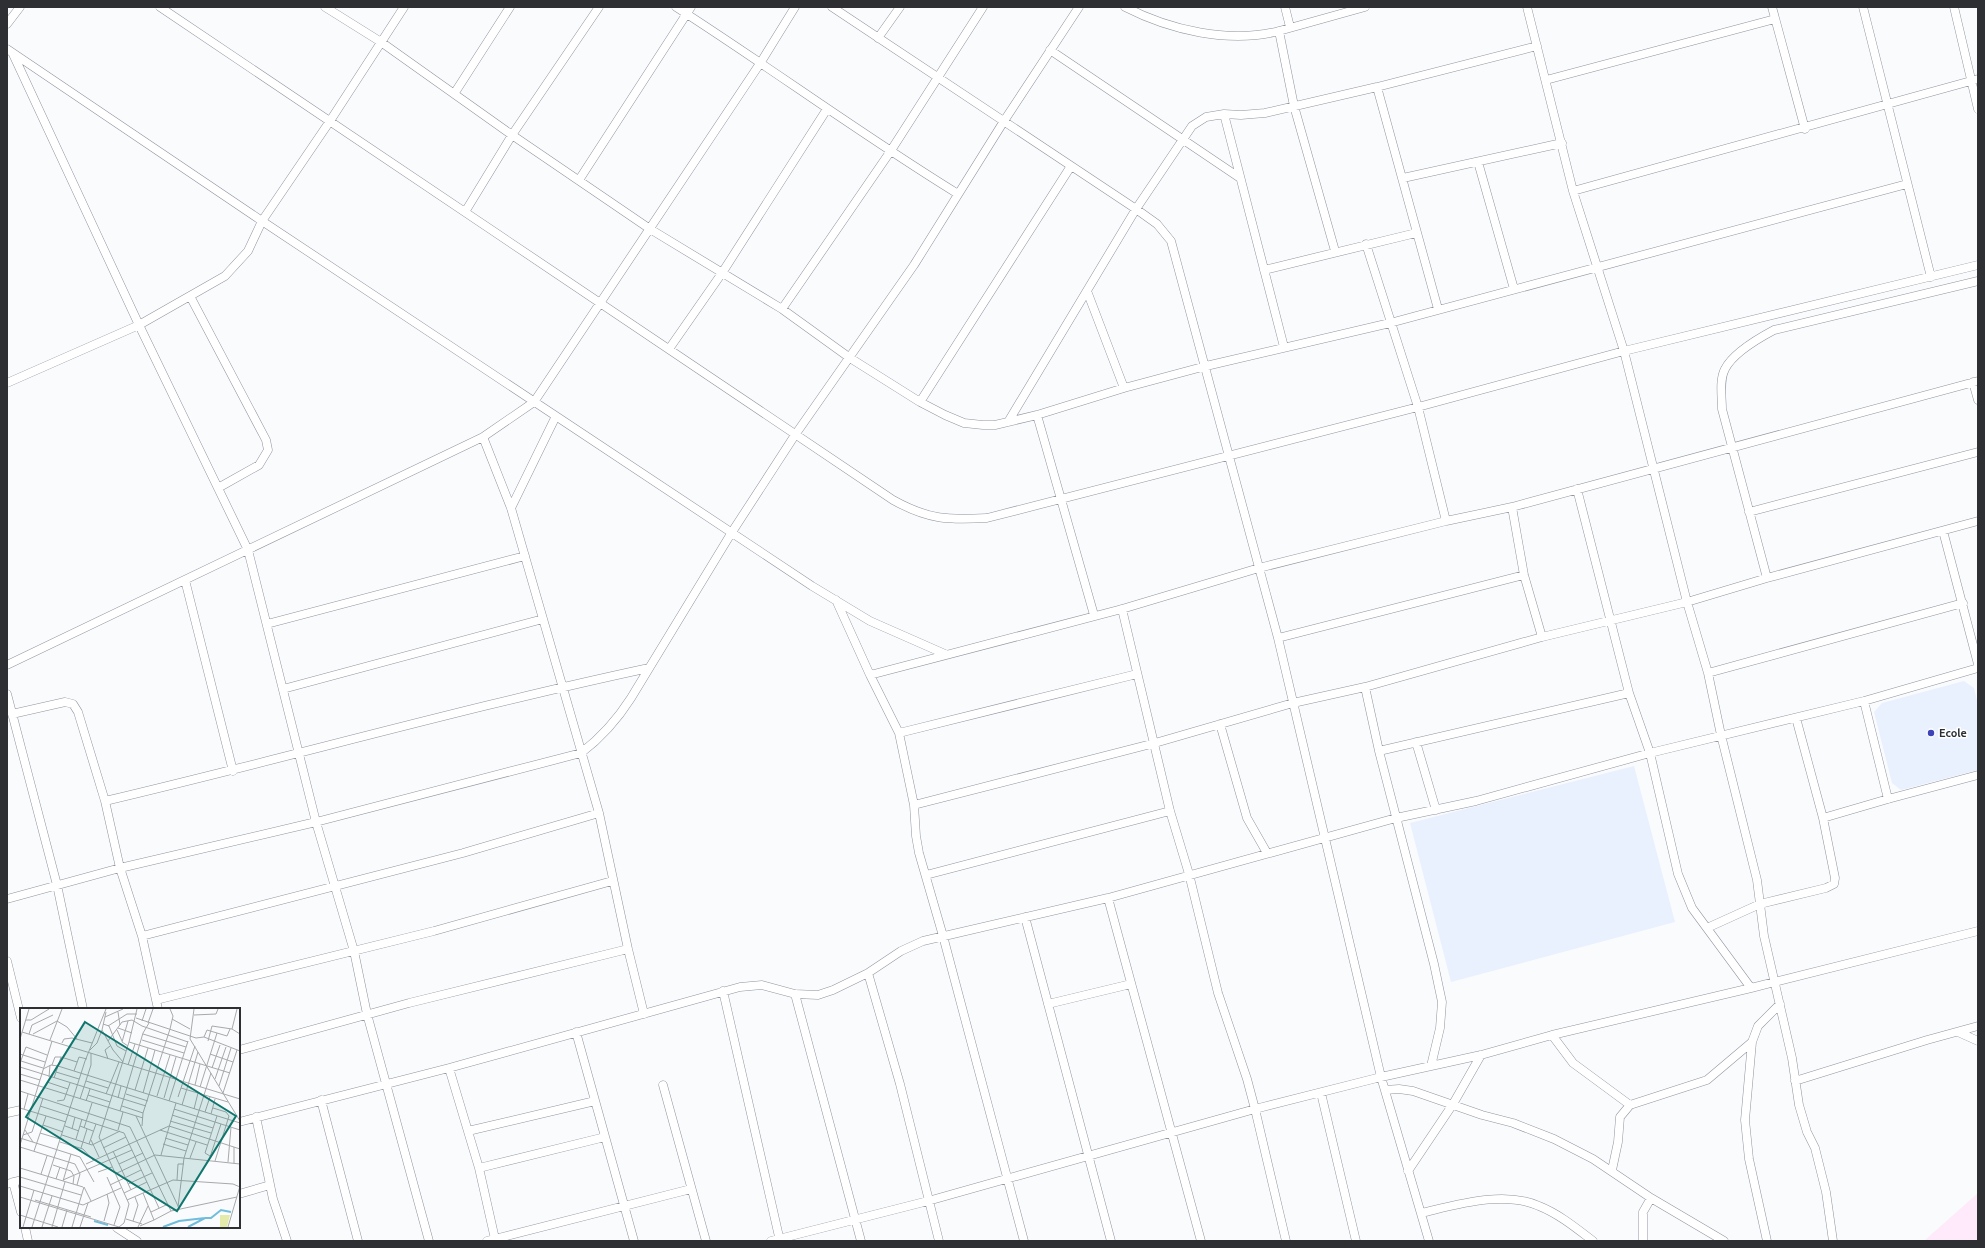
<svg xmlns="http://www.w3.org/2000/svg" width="1985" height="1248" viewBox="0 0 1985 1248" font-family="Ubuntu,sans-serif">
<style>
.commercial{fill:#feeafa}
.built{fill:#e9f0fe}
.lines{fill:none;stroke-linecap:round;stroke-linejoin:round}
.street-casing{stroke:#91959f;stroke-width:9}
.street{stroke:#fff;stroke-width:8}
.poi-dot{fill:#3f43b8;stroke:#fff;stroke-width:1.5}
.labels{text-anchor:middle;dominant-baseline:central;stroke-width:3;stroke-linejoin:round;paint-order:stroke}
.poi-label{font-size:11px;font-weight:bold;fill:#2d2f33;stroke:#fff;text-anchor:start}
.inset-river{fill:none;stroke:#70bedb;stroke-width:2}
.inset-road{fill:none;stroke:#a8a9ac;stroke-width:1}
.view{fill:#0f766e;fill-opacity:0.15;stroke:#0f766e;stroke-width:2}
.inset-edge{fill:none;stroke:#2d2f33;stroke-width:2}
</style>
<rect width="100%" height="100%" fill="#fafbfd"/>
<path class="commercial" d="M1978,1193V1241H1924Z"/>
<path class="built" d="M1964,681L1974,688L1978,705V770L1901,790L1892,783L1874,712L1882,703Z
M1634,766L1675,922L1451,982L1410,823Z"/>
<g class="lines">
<g class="street-casing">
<path id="street" d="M160,7L893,500C929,520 948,520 987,518L1418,407L1624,351L1978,265
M325,7L381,42L512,135L650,229L782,309L850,358L920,402L945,415L964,423L983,425H995L1037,415L1124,388L1206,366L1390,323L1907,184
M676,7C771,68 862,135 958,194
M832,7L1136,209L1157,224L1171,241L1278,638L1381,1077L1429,1241
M1125,7C1170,30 1229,44 1279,31C1308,23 1336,15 1365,7
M1285,7L1290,27
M1527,7L1573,191L1624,351L1687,602L1708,673L1721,735L1757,880L1764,936L1792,1058L1799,1105L1807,1132L1815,1148L1826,1192L1833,1241
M1772,7L1805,129
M1863,7L1931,277
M1954,7L1978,109
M7,24L20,7
M1279,31L1294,106L1335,251
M878,38L900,7
M7,49L262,221L812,586L870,621L945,654
M1050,50L1240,178
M13,54L139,325L248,550L316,822L354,951L367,1014L429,1241
M1546,80L1775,19
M1377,87L1438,309
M454,94L510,7
M1224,114L1284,347
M1478,162L1514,289
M1403,178L1562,143
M579,180L691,7
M1573,191L1978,79
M465,212L512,135L599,7
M1366,244L1418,407L1446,521
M1264,270L1416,233
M1087,291L1124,388
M190,296L266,440L268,450L259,465L218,488
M782,309L890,152L983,7
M669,349L722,273L827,109
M1973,382L1978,400
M7,383L139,325L225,276L248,251L262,221L330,121L404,7
M920,402L1071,166
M1037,415L1094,615
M1008,422L1136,209L1192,126L1206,117L1224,114L1241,115L1265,113L1377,87L1537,46
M483,437L511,508L599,813L628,949L644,1014
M1577,489L1629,693L1650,753L1678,874L1692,908L1751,988
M1512,507L1524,575L1542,637
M511,508L556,416
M1749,512L1978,452
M1943,531L1978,664
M1767,578L1722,409C1722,397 1719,380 1725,369C1733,353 1759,338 1774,330L1978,281
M185,580L233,771
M836,600L870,675L899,733L914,805L916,836L919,853L943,936L1024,1241
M1122,609L1170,811L1189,874L1218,993L1247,1079L1255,1109L1286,1241
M267,624L525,556
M1278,638L1524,575
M7,665L483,437L534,402L761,62L795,7
M1708,673L1963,603
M870,675L1122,609L1259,568L1446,521L1512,507L1978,381
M1365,687L1379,751L1434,964L1442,1002L1440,1028L1431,1066
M283,689L543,619
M7,694L57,885L83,1009
M1864,701L1888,799
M12,714L65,702L73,704L78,712L105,801L120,868L142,936L158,1009
M1220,724L1247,818L1267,853
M899,733L1137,674
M1416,742L1436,810
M1379,751L1629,693
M105,801C287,758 467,707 649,668
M914,805L1155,743L1293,703L1365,687L1542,637L1687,602L1767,578L1978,521
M1823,818L1888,799L1978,775
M926,875L1170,811
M1108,898L1201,1241
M7,899L120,868L316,822L581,753C602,737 617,720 631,698L732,532L795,435L914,265L1004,121L1079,7
M1025,917L1111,1241
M1707,928L1760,904L1826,888L1834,884L1835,878L1823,818L1796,718
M142,936L463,853L599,813
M7,961L21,1018
M868,973L900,1084L939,1241
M723,991L780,1241
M795,994L861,1241
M156,1000L434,931L612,881
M1048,1004L1131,984
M576,1032L634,1241
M1958,1032L1978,1041
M1552,1035L1573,1063L1630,1105L1620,1117L1618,1142L1612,1170
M239,1050L409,1003L628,949
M449,1068L479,1168L495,1239
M1795,1081L1927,1040L1978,1026
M663,1085L706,1241
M1385,1090L1399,1089L1413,1091L1482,1115L1513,1123L1554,1139L1593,1159L1651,1198L1724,1241
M1321,1093L1356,1241
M321,1100L358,1241
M1630,1105L1707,1080L1752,1042
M7,1113L21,1110
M256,1117L273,1199L287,1241
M239,1122L449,1068L740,987L762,985L795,994L818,995L833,990L868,973L901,951L923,941L1108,898L1396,818L1476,801L1650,753L1864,701L1978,668
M468,1131L595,1101
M479,1168L605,1137
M1408,1171L1453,1104L1481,1055
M13,1182L21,1212
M7,1184L21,1180
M239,1194L270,1185
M1421,1213C1456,1205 1504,1190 1539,1206C1559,1214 1576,1228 1593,1241
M25,1227L28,1241
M117,1228L137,1241
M487,1241L691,1189
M771,1241L928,1201L1255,1109L1381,1077L1481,1055L1552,1035L1751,988L1978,931
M1643,1241V1212L1651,1198
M1767,1241L1749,1159L1745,1120L1752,1042L1758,1026L1780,1004"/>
</g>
<use href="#street" class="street"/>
</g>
<circle class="poi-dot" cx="1931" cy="733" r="4"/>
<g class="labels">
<g class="poi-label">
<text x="1939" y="733">Ecole</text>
</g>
</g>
<g transform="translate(20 1008)">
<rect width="220" height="220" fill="#fafbfd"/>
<path d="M200,207H210L207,219H200Z" fill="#e4eaa9"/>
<path class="inset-river" d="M74,213L88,217M143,219L159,213L185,210M168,219L185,210H191L201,202L211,204"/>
<path class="inset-road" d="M174,1L170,31L220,113M86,4L82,22L93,42L103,54M98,4L100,17M174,7L196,6L198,1M85,9L103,1M116,10L176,30L184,29M152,11L170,21M6,12H11L29,1M122,13L126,1M128,15L133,1M83,16L89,18L97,38L106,43M88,18L107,6H117M98,20L112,25M210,21L207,28L187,22L184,29L220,43M212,21L217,1M97,22L102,33M2,24L220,91M9,26L12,17L33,7M13,26L37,13L47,19L57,31M123,26L166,39M0,31L9,1M30,32L42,1M122,32L164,45M88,33L102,14L112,12L122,18L168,34M188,33L192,18L212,21L220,26M109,34L117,1M42,35L44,31L52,30L72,35M108,38L102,34L108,13M70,42L77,35L82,22M0,46L25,54M190,46L213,54M88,51L85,42L90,38M1,53L23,60M0,55L6,39L27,47M32,57L35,49H41M108,57L115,36M0,59L126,98M192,60L200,37M23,61L31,57L38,58L220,115M54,63L59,49L67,51M36,64L59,71M0,66L20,72M29,69L30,57M34,70L41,49L57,54M195,71L206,39M0,72L123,110M66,73L88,80M27,74L48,81M175,77L180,56M199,78L211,40M180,79L197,25M161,80L208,94M115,82L128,40M0,83L110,119L151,203L217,189M123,85L135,42M203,85L217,42M86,86L99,54M106,86L128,93M68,87L90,94M137,88L150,47M158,89L175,38M98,90L101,78M144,90L156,49M60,91L71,57V45M37,93L44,92L50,75M66,93L70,81M149,93L168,33M162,97L178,44M20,98L104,125L139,200M102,98L123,105M0,100L46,114M193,100L206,104L209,108L195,153M4,101L8,86M154,101L220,122M174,101L178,85M100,103L123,25L129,15M185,104L190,89M191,106L195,91M152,107L193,120M116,108L158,198M150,113L191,125M23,117L43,124M45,118L59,123M60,118L73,123M122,118L123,105L150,21L153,8L150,1M64,120L72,95M52,121L55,109M5,122L13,134M98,122L103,104M140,122L187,137M20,125L40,131M3,127L12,124L23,90M42,127L72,137L100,123M0,130L60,149L74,174M145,130L168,137M56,131L62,111M71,132L79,149M40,134L63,141L73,152M69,136L76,116M143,136L166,143M0,137L32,33M0,139L55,156L60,166L57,177M214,139V155M61,140L67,121M83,140L106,129M14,143L26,108M93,143L111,182M141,147L156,95M190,148L185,145L197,108M190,149L201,116M170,150L176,134M208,154L211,119M66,156L149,118L220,141M99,156L123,145M33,157L51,163L54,168L53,176M0,160L63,179M78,164L92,159M21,166L27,148M95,166L135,147L220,156M0,169L61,187M87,169L100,199L94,217M36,171L40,159M43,172L112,142M157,172L158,156H164M43,173L51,146M108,176L132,165M90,177L121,162M0,178L63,197L101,180M64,179L71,193M104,185L127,174M0,189L99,219M15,192L71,209M107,192L153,172L213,176L220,179M158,199L164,150L191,65M131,204L146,197M0,207L38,219M106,211L122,216M134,212L151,203M84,213L89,195L87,186M113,213L118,197L115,189M120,218L134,212L123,185M3,219L14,182M12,219L65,53L86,1M22,219L32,188M32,219L45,174M42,219L47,202M52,219L64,179M60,219L68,195M99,219L104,215L109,196L79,129L109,34L210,65M118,219L128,198M208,219L220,178"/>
<path class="view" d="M65,14L216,108L157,203L6,109Z"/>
<rect width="220" height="220" class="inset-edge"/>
</g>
<rect width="1985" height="1248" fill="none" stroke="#2d2f33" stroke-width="16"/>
</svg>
